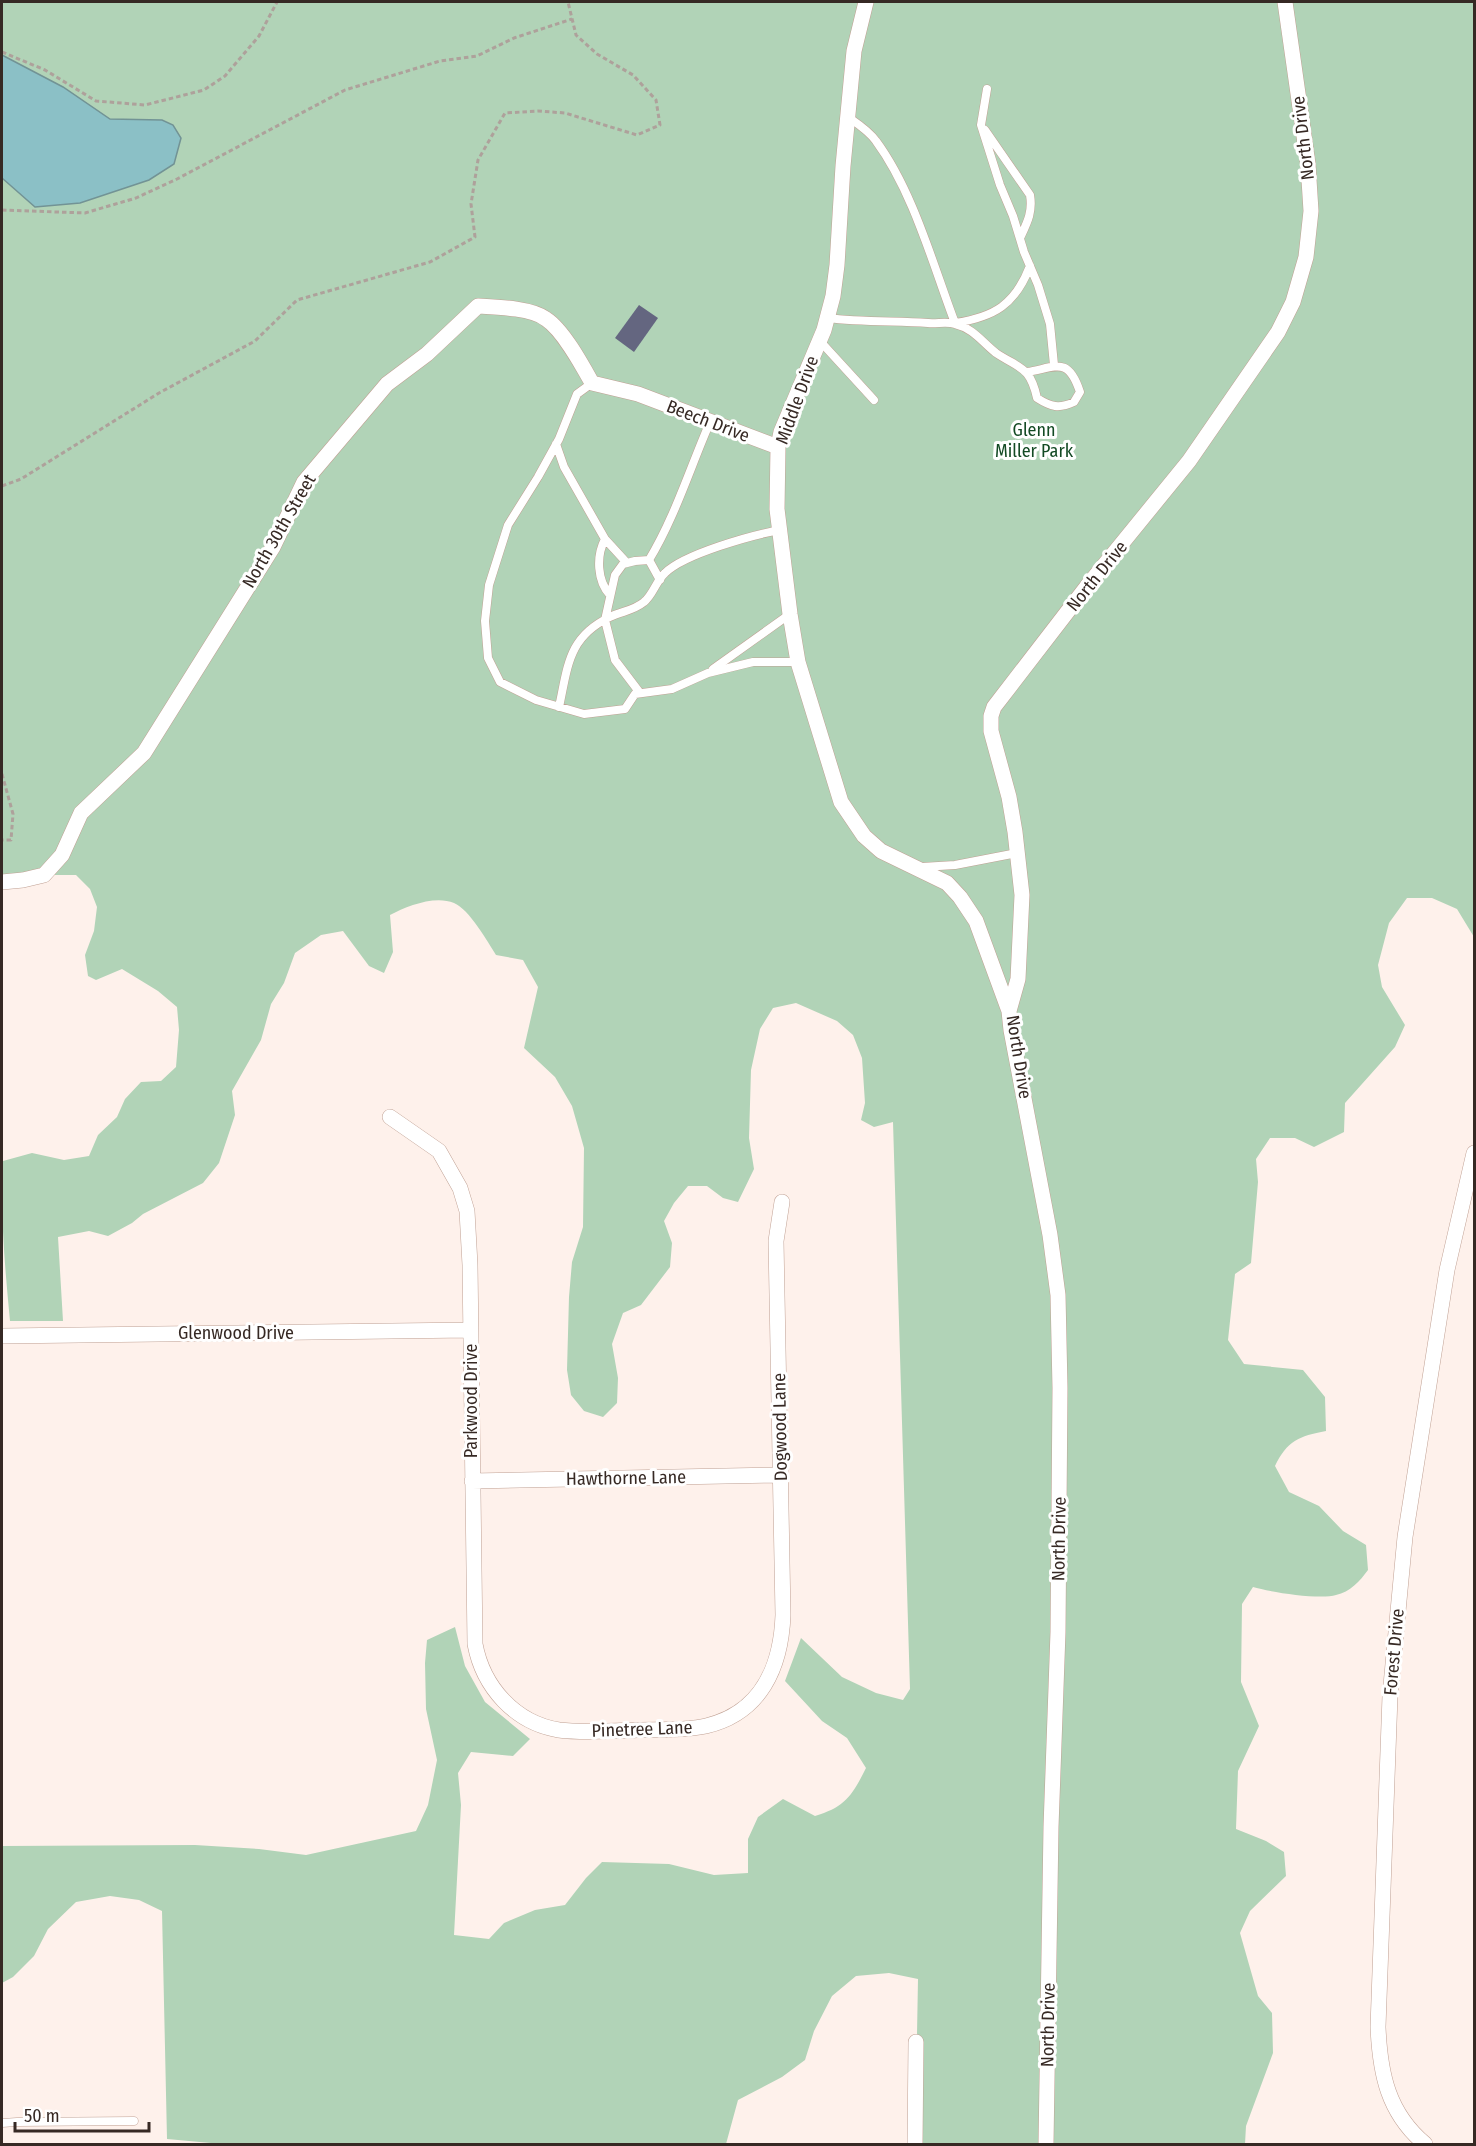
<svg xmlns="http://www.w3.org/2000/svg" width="1476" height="2146" viewBox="0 0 1476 2146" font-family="'Fira Sans Condensed',sans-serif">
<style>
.green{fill:#b1d3b7}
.water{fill:#8bc0c6;stroke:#729395;stroke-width:1.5}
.building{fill:#646680}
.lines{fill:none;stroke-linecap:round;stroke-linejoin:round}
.lane-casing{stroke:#c0a194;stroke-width:9}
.street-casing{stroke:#c0a194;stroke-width:16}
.path{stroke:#aea19b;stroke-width:3;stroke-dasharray:4.5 3;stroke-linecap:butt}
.lane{stroke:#fff;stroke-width:8}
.street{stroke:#fff;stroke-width:15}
.labels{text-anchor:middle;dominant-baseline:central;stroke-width:6;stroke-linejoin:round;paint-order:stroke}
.street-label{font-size:18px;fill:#362924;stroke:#fff}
.park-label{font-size:18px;fill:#134a24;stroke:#fff}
</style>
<rect width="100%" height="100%" fill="#fef1eb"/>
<path class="green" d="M2,2H1474V937L1457,909L1432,898H1407L1389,923L1378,965L1382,987L1405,1025L1395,1047L1345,1103L1344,1132L1314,1147L1295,1138H1270L1256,1159L1258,1182L1251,1263L1235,1274L1228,1340L1244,1364L1303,1370L1325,1397L1326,1431C1299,1436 1287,1441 1275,1466L1289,1492L1319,1506L1343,1531L1366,1545L1368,1570C1360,1581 1350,1592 1336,1595C1320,1600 1270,1592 1253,1587L1242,1604L1241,1682L1259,1726L1238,1771L1236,1829L1266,1841L1284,1852L1286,1876L1250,1911L1240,1933L1258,1996L1272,2013L1273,2053L1246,2126L1245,2144H915L918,1979L889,1973L856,1976L832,1996L814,2031L805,2060L782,2077L738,2100L726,2144H222L167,2139L162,1911L139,1900L110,1896L76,1902L48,1929L34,1956L13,1977L2,1983V1846L195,1845L259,1849L306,1855L416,1831L428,1805L437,1760L426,1709L425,1663L427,1640L455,1627L465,1666L485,1702L530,1739L513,1756L471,1752L458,1773L461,1805L454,1935L489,1939L504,1923L535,1910L565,1905L586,1878L602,1862L669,1864L714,1875L748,1873V1839L758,1817L783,1799L815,1816C845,1807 852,1796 866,1768L847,1738L822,1721L785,1681L801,1638L842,1677L876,1693L903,1700L910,1689L893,1122L874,1127L861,1120L865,1103L862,1058L853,1035L837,1021L796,1003L773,1008L760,1029L751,1070L749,1138L754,1169L738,1202L723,1198L707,1186H688L674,1203L664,1221L672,1243L670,1267L641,1305L623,1313L612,1344L618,1378L617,1403L603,1417L584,1411L571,1395L567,1370L569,1297L572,1262L583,1227L584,1148L572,1106L555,1077L524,1048L538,987L523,960L496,955C488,942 469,909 454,903C435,895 407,906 390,915L393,952L384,973L369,966L343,931L321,935L295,953L284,983L271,1004L261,1040L232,1091L235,1115L219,1163L203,1183L143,1214L132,1223L108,1236L89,1231L58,1237L63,1321H10C5,1269 0,1213 3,1161L32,1153L64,1160L89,1156L98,1135L117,1117L125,1099L141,1082L161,1081L176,1067L179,1030L177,1007L158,991L122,969L96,980L88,976L85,955L94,931L97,907L90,889L76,875H44L2,882Z"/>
<path class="water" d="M2,55L63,87L110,119L162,120L173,125L181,138L174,164L149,180L80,203L35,207L2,178Z"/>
<path class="building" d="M639,305L658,318L634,352L615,338Z"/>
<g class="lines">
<g class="lane-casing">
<path id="lane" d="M987,89L981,125L1000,185L1013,216L1024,252L1038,285L1050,324L1054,365
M848,117C858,124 869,131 876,141C913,191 933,265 955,323C994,317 1015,305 1030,266
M985,130L1030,195C1033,212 1027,223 1020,238
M827,318C861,322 894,321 928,323C937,324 947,321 955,324C973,328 983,343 996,353C1020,369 1030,366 1037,398C1051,407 1059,409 1074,402L1080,392C1068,356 1057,367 1027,372
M819,340L874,400
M592,383L577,394L559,439L538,477L508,525L489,585L485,621L488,658L500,682L536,700L584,714L625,709L635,694L672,689L708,673L753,662H798
M556,444L564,467L605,539L627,563
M605,539C596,556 597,581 610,595
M660,580L649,560C675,517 690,468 710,422
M713,669L790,614
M640,693L615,660L605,620L615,575L623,564L635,561L649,560
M559,707C568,666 568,637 610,617C622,611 633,611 644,602C653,595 656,581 665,573C684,554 752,535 780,530
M922,867L955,865L1017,853
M2,2123L17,2122L134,2121"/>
</g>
<g class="street-casing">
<path id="street" d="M866,2L854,51L843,166L837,265L833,296L824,330L781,432L778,447L777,509L790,614L798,662L841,802L864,836L881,851L947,883L960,897L976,921L1009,1011
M2,882L23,880L44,875L62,855L81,813L144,753L273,547L304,482L387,384L427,354L478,306C496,307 532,308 546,319C563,330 582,365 592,383L638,394L778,447
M390,1117L439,1151L460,1188L467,1211L470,1265L475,1644C483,1687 515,1723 559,1730C581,1733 614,1731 637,1730C659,1729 684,1731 706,1726C761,1713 781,1667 783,1615L776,1241L782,1202
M2,1336L470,1330
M472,1481L781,1475
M915,2144L916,2042
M1046,2144L1051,1827L1058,1632L1060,1388L1058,1295L1050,1235L1011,1030L1009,1011L1018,979L1022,895L1015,832L1009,797L991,731V716L994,707L1088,585L1189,461L1278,332L1293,302L1306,257L1311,211L1308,164L1285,2
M1425,2144C1388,2113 1380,2074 1378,2027L1390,1696L1405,1537L1447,1270L1474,1153"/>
</g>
<path class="path" d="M2,52L45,70L96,101L145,105L204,90L225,76L259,36L277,2
M2,210L85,213L136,198L177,179L345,90L440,61L477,56L514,38L572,19
M2,486L21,479L159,393L255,341L297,300L430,262L475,237L471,204L478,160L505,113L538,111L565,113L637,135L660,125L656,100L633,75L597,54L576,35L568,2
M2,774L13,814L11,840H2"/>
<use href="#lane" class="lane"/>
<use href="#street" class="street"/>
</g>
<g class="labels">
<g class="street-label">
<text transform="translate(1303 138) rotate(-97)">North Drive</text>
<text transform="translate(797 400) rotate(-70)">Middle Drive</text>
<text transform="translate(708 421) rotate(21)">Beech Drive</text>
<text transform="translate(279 531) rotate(-60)">North 30th Street</text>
<text transform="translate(1097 576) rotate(-51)">North Drive</text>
<text transform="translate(1019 1057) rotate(81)">North Drive</text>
<text x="236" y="1333">Glenwood Drive</text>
<text transform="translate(471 1401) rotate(-90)">Parkwood Drive</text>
<text transform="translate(780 1427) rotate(-91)">Dogwood Lane</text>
<text transform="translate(626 1478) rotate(-1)">Hawthorne Lane</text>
<text transform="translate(1059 1539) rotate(-89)">North Drive</text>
<text transform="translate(1394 1652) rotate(-85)">Forest Drive</text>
<text transform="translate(642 1729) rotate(-2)">Pinetree Lane</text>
<text transform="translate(1048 2025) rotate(-89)">North Drive</text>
</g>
<g class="park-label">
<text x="1034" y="430">Glenn<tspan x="1034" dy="21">Miller Park</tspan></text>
</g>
</g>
<rect width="1476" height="2146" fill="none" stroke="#362924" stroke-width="6"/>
<path d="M15 2122v9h134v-9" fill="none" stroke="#362924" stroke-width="3"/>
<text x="24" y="2122" font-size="18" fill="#362924" stroke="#ffffff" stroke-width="4.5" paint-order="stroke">50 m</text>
</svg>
